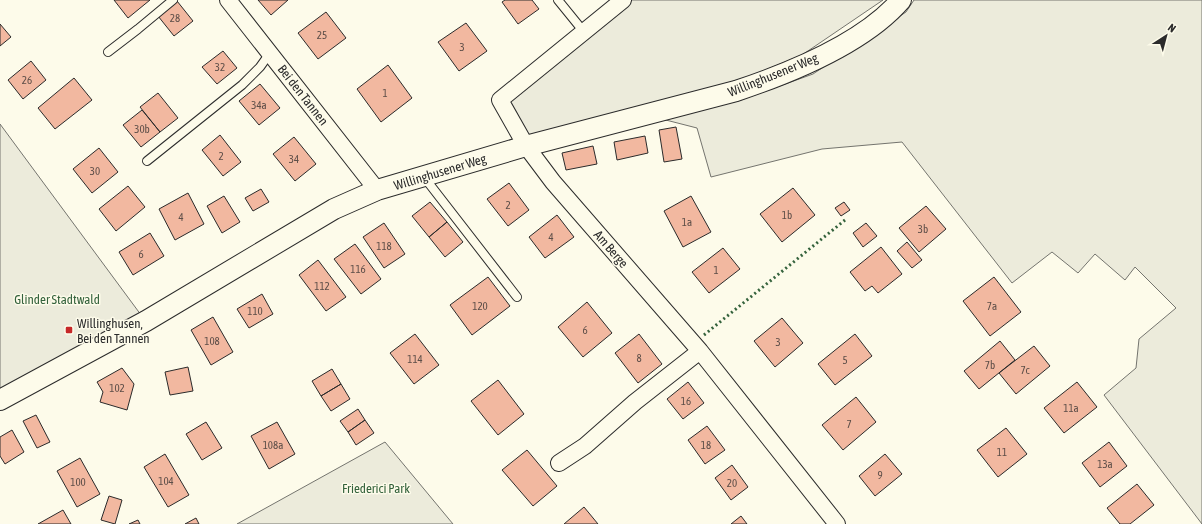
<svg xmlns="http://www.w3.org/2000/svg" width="1202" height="524" viewBox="0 0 1202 524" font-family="'Asap Condensed',sans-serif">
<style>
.green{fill:#ecebdb;stroke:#74746e}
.building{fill:#f2b8a0;stroke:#2b2b2b}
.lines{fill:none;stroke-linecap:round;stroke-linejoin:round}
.service-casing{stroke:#2b2b2b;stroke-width:10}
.minor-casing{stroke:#2b2b2b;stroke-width:18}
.tertiary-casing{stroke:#2b2b2b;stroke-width:22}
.service{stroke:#fdfbea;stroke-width:8}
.minor{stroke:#fdfbea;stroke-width:16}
.tertiary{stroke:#fdfbea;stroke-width:20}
.hedge{stroke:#34623c;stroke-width:3;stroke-dasharray:2 3;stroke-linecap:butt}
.poi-dot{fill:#c62828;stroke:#fdfbea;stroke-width:1.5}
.labels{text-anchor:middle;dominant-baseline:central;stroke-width:3;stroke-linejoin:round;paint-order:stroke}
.number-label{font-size:11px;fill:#5d4e48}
.street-label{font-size:13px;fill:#2b2b2b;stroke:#fdfbea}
.park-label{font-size:13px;fill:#34623c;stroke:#fdfbea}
.poi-label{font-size:13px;fill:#2b2b2b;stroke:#fdfbea;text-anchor:start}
</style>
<rect width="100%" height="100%" fill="#fdfbea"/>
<path class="green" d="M623,0H883L802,55L734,83L523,139L500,100Z
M914,0H1202V524L1104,395L1136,368L1139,339L1176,308L1135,267L1125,280L1095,254L1078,273L1052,252L1012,283L902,142L822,149L711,177L697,128L658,118L738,101L813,74L906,12Z
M0,124L144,319L0,394Z
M385,442L453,524H237Z"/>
<path class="building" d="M114,0H150L128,18Z
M258,0H288L271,15Z
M505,0H532L539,9L518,24L502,2Z
M177,1L193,21L174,36L158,16Z
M326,12L346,38L318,59L298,33Z
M466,23L487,51L459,71L438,42Z
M0,24L11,37L0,46Z
M223,51L237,68L217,84L202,67Z
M31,61L46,80L23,99L8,80Z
M388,65L412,98L381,122L357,89Z
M74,78L92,100L55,129L38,108Z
M260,84L280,108L259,125L239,101Z
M158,93L178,118L160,132L140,107Z
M142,110L160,132L141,147L123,125Z
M676,127L682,159L664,162L659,130Z
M220,135L241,162L223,176L202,150Z
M645,136L648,153L617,160L614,142Z
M294,137L316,164L295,181L273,154Z
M593,146L597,164L566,170L562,153Z
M99,148L118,172L92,193L73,169Z
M509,183L529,210L508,226L487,199Z
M128,186L145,207L116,231L99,209Z
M793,188L815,215L782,242L760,214Z
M261,189L269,202L253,211L245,198Z
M188,193L204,224L175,240L159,209Z
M224,196L240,222L222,233L207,206Z
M691,196L711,232L683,247L664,211Z
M430,202L447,222L429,237L412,216Z
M844,202L850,210L841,216L835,208Z
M926,206L946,229L919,252L899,228Z
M557,215L574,237L545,258L529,237Z
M447,222L463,242L445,257L429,237Z
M384,223L405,254L384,268L363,237Z
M866,223L877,236L863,247L853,233Z
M150,233L164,256L133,275L119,252Z
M907,242L922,260L912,268L897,251Z
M355,244L381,279L361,294L334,259Z
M881,247L902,274L878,293L872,286L865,291L850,272Z
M723,248L740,269L709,293L692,272Z
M318,260L346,297L326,311L299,275Z
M488,277L510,306L472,335L450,305Z
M994,277L1021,312L990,336L963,301Z
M262,294L273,314L249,328L237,309Z
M587,302L612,333L583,357L558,327Z
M213,317L233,352L211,365L191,330Z
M782,318L803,343L775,367L754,341Z
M415,334L439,365L414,384L390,353Z
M639,334L662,364L638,383L615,353Z
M855,334L872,356L835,385L818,364Z
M1000,341L1015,360L979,389L964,371Z
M1034,346L1050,366L1016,394L999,373Z
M188,367L193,391L170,395L165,372Z
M122,368L134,384L127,410L100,402L103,392L97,382Z
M332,369L341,384L321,396L312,381Z
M498,380L524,414L498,435L471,401Z
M688,382L704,403L683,419L667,399Z
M1077,382L1097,407L1064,433L1044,408Z
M341,384L350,399L331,411L321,396Z
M856,397L876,422L843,450L822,425Z
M358,409L365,420L348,432L340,421Z
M36,415L50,442L37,448L23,421Z
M365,420L374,433L356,445L348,432Z
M206,422L222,448L202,460L186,434Z
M277,422L295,454L269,469L251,436Z
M707,426L725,450L705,464L688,440Z
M1006,428L1027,454L998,477L977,450Z
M12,430L24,452L5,464L0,456V437Z
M1109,442L1127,466L1100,487L1082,463Z
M527,450L557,486L533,506L502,470Z
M165,454L189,495L168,507L144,467Z
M885,454L902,474L875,496L859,476Z
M80,458L100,494L77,507L57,471Z
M732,465L748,487L731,500L715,478Z
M1137,484L1154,505L1130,524H1120L1107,508Z
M109,496L122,500L115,524L101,520Z
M584,507L598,524H564Z
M63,510L71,524H38Z
M741,516L747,524H731Z
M196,518L199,524H185Z
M138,520L140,524H129Z"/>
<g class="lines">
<g class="service-casing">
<path id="service" d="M558,0L584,32
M108,52L138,29L173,0
M147,161L242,85L260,67L270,53
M424,177L517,297"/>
</g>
<g class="minor-casing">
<path id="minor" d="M228,0L377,190
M623,0L500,100L526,146L553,182L700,351L837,524
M559,463L585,446L635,402L700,351"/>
</g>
<g class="tertiary-casing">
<path id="tertiary" d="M0,400L146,321L334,209L377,190L526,146L736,91C790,73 863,44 901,0"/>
</g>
<use href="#service" class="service"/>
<use href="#minor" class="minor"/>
<use href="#tertiary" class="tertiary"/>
<path class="hedge" d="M704,335L845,220"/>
</g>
<rect class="poi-dot" x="65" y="326" width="8" height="8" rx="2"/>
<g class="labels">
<g class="number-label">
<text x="175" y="18">28</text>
<text x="322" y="35">25</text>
<text x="462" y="47">3</text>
<text x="220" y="67">32</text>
<text x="27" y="80">26</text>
<text x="385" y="93">1</text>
<text x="259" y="105">34a</text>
<text x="142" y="129">30b</text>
<text x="221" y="156">2</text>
<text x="294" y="159">34</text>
<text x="95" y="171">30</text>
<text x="508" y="205">2</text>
<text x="787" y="215">1b</text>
<text x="181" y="217">4</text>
<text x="687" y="222">1a</text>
<text x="923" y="229">3b</text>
<text x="551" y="237">4</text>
<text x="384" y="246">118</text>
<text x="141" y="254">6</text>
<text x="358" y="269">116</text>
<text x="716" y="270">1</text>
<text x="322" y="286">112</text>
<text x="480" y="306">120</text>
<text x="992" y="306">7a</text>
<text x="255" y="311">110</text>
<text x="585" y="330">6</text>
<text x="212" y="341">108</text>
<text x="778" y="342">3</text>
<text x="639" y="358">8</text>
<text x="415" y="359">114</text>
<text x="845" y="360">5</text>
<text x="990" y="365">7b</text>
<text x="1025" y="370">7c</text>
<text x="117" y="388">102</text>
<text x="686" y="401">16</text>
<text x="1071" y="408">11a</text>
<text x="849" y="424">7</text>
<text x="273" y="445">108a</text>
<text x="706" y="445">18</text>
<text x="1002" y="452">11</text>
<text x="1105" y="464">13a</text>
<text x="880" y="475">9</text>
<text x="166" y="481">104</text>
<text x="78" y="482">100</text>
<text x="732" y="483">20</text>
</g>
<g class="street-label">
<text transform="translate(773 75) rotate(-22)">Willinghusener Weg</text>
<text transform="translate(303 95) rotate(52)">Bei den Tannen</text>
<text transform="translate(440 172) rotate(-17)">Willinghusener Weg</text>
<text transform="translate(611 249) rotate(49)">Am Berge</text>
</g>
<g class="park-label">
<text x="57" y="299">Glinder Stadtwald</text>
<text x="376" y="488">Friederici Park</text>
</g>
<g class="poi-label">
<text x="77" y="323">Willinghusen,<tspan x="77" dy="15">Bei den Tannen</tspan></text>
</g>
</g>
<g transform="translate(1166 36) rotate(36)" stroke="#fdfbea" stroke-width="3" paint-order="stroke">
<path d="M0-3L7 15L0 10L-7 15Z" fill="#2b2b2b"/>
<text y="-6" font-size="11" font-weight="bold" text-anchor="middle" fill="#2b2b2b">N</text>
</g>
</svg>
